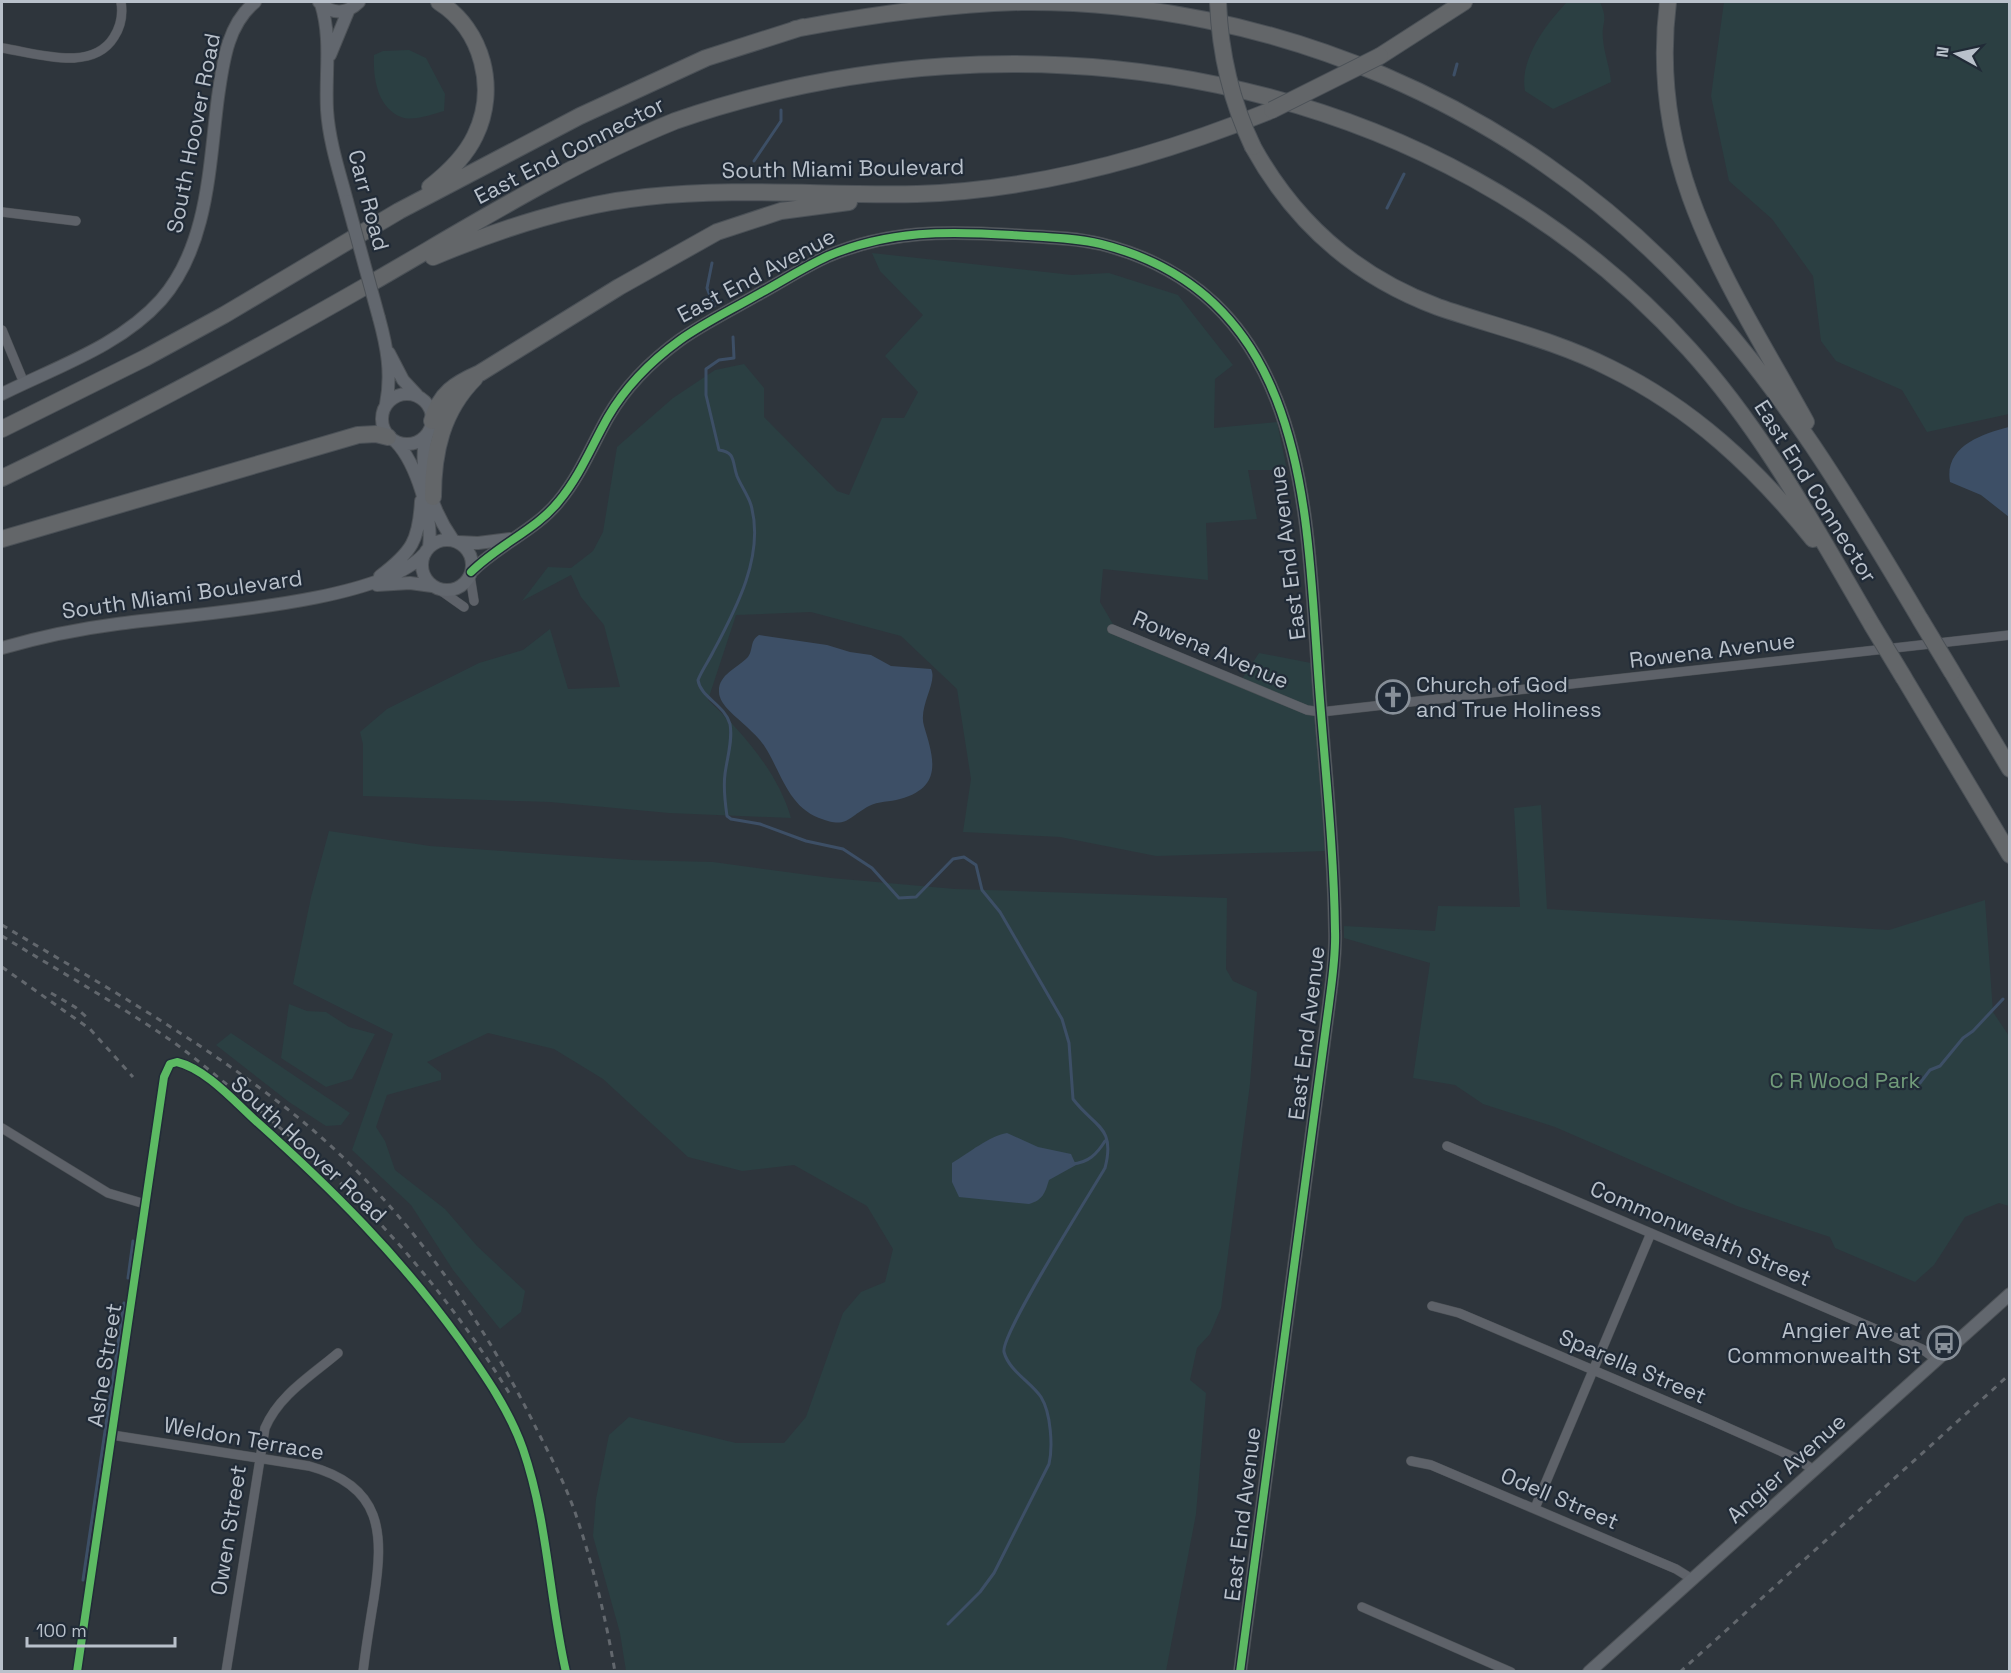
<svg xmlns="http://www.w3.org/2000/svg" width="2011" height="1673" viewBox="0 0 2011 1673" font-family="'Space Grotesk',sans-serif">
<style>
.green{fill:#2b3f42}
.water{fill:#3d4f66}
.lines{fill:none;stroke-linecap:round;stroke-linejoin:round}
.stream{stroke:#3d4f66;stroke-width:3}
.street-casing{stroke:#4c5156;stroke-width:10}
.secondary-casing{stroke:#4c5156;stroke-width:14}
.highway-casing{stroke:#4b5157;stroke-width:18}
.street{stroke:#5e6269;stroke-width:9}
.secondary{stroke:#62676e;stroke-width:12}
.highway{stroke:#636669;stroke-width:16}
.rail{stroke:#62676d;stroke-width:3;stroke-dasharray:6 6;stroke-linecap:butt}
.secondary-bridge-casing{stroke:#4c5156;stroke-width:14;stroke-linecap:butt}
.highway-bridge-casing{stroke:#4b5157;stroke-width:18;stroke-linecap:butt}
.secondary-bridge{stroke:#62676e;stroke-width:12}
.highway-bridge{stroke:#636669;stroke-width:16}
.cycleway-casing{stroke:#212b37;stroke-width:11}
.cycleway{stroke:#5cba63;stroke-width:8}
.labels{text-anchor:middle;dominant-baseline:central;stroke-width:4.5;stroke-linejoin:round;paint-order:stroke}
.street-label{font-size:22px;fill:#b9c1cb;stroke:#212b37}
.poi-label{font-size:22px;fill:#b9c1cb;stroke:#212b37;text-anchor:start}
.park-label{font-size:22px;fill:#719b7a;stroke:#212b37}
</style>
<rect width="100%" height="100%" fill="#2e353c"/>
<path class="green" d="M1567,2H1600C1609,22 1601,22 1603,39C1604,54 1610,67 1611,82L1553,109L1525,91C1519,59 1547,23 1567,2Z
M1724,2H2009V414L1927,432L1902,390L1836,361L1821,341L1813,276L1772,219L1729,181L1711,96Z
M409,50L426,58L445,94L444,111C432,114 413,122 401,117C377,107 373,78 374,55L383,51Z
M872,253L1072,275L1109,273L1178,295L1233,365L1215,379L1214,428L1277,422L1287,470H1248L1257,519L1206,523L1208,580L1103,569L1100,602L1120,636L1238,685L1259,653L1311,663L1325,851L1156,856L1060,837L963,832L971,779L957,689L901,636L811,612L736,615L708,700C742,732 778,772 791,818L669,813L550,802L363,796V744L360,732L387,709L479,663L523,650L550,629L568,689L620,687L604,625L581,597L571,575L522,601L548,567L571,568L593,551L603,532L617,447L673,398L715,370L744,364L764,388V417L837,491L849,495L882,418H904L918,392L885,356L923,315L880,271Z
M1541,805L1547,909L1889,930L1985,900L1993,1012L2009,1036V1206L1999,1203L1965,1217L1934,1265L1915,1282L1835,1248L1830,1237L1737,1206L1555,1127L1483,1104L1455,1085L1413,1078L1430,963L1344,938V926L1435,931L1438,906L1520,907L1514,808Z
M329,831L430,846L633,860L713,862L831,878L955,889L1227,898L1226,969L1233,981L1257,992L1250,1084L1221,1308L1210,1334L1197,1348L1190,1380L1206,1393L1196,1514L1166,1671H626L620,1633L593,1536L596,1499L609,1435L629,1417L736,1443H784L806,1417L843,1313L861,1292L885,1282L893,1249L867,1206L794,1165L742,1171L688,1157L603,1079L554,1049L488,1033L427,1062L441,1073V1080L387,1095L376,1127L385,1141L395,1170L445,1209L477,1246L525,1291L521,1312L500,1329L453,1270L411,1205L352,1150L393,1034L293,984L311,897Z
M289,1004L307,1011L326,1012L349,1027L375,1034L352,1079L326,1087L281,1058Z
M231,1033L350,1113L341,1125L326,1126L289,1102L216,1045Z"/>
<path class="water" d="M2009,427H2010L2009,517L1981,495L1950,482C1944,447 1981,434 2009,427Z
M759,635L827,645L850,652L871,655L891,666L931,669C938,682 918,706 924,726C934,759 943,787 900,799C890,802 878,801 869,806C847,818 847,829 819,818C788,806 781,772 765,747C760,739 753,733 747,727C738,718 719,705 719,692C718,675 737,668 747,658C754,651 749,641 759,635Z
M1007,1133L1038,1147L1071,1154L1076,1165L1049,1180C1045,1193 1043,1200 1029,1204L959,1197L952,1182V1163C969,1153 989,1136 1007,1133Z"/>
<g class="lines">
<path class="stream" d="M1454,75L1457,64
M754,161L781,121V110
M1387,208L1404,174
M712,263L707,288L714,306
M733,337L734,358L719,360L706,369V395L719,450C736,452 732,462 737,476C741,486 748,495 751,505C765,555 736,609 713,652C708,662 702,670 698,680C700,697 725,705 730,724C733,740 727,758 725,774C723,788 725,802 727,816L731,819L760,824L806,841L843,849L872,868L899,898L916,897L953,859L964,857L976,865L982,890L1000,912L1062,1019L1069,1043L1073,1099C1094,1127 1116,1126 1105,1168C1091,1192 1000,1335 1004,1352C1009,1371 1031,1382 1041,1397C1051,1413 1053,1447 1049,1464L994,1573L980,1592L948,1624
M1920,1083L1930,1070L1940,1066L1963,1038L1973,1031L2003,999
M1072,1164C1088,1163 1097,1154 1105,1141
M128,1278L133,1241
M83,1580L124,1303"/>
<g class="street-casing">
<path id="street" d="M2,48C37,53 92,73 114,37C121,26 123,14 121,2
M2,212L76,221
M2,330L24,383
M470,576L474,601
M440,590L464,607
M1112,629L1307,710L1321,712L2010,635
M2,1128L108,1193L145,1204
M1447,1146L1866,1325L1922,1349L1937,1360
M1432,1306L1459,1313L1706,1418L1796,1458L1815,1471
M112,1435L309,1466C383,1486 384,1533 374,1598C370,1622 366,1647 363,1672
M1411,1461L1431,1465L1676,1569L1692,1579
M1535,1508L1651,1233
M1362,1607L1511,1672
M77,1672L164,1077L170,1064L177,1062C206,1069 234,1101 256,1121C331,1188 401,1258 460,1340C484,1374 509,1409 523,1449C548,1522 549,1598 566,1672
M226,1672L265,1428C279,1395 311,1376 338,1353"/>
</g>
<g class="secondary-casing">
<path id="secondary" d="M319,2C332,15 347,14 359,2
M321,4C332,39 325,74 327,110C329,141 339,171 347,201
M330,55L349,9
M379,318C387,347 392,374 386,404
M389,353L403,380L417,395
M382 419a25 25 0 1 1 50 0a25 25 0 1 1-50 0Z
M2,394C56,367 120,346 161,300C209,245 209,165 218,97C223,63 227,25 255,2
M427,435C416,468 434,513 453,540
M396,442C416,463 433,517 429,547
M422 565a25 25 0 1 1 50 0a25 25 0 1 1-50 0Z
M458,542L478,543L510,539
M471,572C499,544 536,530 559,501C580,476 592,445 608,417C626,386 651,361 680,340C704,323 731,310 757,295C781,282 804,267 828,256C889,230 948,231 1012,235C1041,237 1072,237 1101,244C1311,297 1306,514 1319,687C1325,768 1334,850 1335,931C1336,955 1332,980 1329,1004L1240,1672
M380,576C412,552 419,540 421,501
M377,585L410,583L432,586
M2,648C40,637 78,629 117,624C187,614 380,604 424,554
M1589,1672L2010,1294"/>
</g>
<g class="highway-casing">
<path id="highway" d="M1668,2C1647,169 1729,283 1806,422
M795,29C870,15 945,4 1022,2C1270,0 1516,105 1686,285C1780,384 1851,502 1920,619
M1380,56L1464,2
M1253,147C1295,223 1357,277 1438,307C1496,327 1555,340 1610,368C1692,408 1756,468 1813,539
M430,187C448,173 465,157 475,136C498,89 483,30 439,2
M433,257C502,228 572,205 646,197C736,187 827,196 917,194C1040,190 1159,156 1272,110
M432,421C440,393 455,384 480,373L619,287L717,232L781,211L849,202
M2,429L145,358L224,315L399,211L580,116L706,58L803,27
M2,478C128,418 251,352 373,282C472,225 569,164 675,121C1023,0 1437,70 1689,349C1764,432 1816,529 1872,625
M433,497C433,452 442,411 475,378
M2,539L358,435L376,434L388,437
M1952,672L2010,769
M1904,678L2010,855"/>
</g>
<use href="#street" class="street"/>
<use href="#secondary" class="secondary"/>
<use href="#highway" class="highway"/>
<path class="rail" d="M2,925C99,983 197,1038 286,1108C395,1193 478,1309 538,1432C552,1459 566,1486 576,1515C593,1565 606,1619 615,1672
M2,936C54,968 109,999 160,1033C183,1048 204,1066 225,1083C341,1173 434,1271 511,1396
M2,967L90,1029L133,1077
M51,993L75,1007L90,1020
M1680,1672L2010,1374"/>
<g class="secondary-bridge-casing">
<path id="secondary-bridge" d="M347,201L379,318"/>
</g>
<g class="highway-bridge-casing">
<path id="highway-bridge" d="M1218,2C1220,53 1231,101 1253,147
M1272,110L1380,56
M1920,619L1952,672
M1872,625L1904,678"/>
</g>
<use href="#secondary-bridge" class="secondary-bridge"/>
<use href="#highway-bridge" class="highway-bridge"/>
<g class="cycleway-casing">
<path id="cycleway" d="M471,572C499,544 536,530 559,501C580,476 592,445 608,417C626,386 651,361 680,340C704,323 731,310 757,295C781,282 804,267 828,256C889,230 948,231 1012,235C1041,237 1072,237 1101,244C1311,297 1306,514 1319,687C1325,768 1334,850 1335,931C1336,955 1332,980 1329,1004L1240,1672
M77,1672L164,1077L170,1064L177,1062C206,1069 234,1101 256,1121C331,1188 401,1258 460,1340C484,1374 509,1409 523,1449C548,1522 549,1598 566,1672"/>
</g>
<use href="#cycleway" class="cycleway"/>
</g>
<defs>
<g id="church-ring" transform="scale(1.725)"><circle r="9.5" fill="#212b37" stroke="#889099" stroke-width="1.5"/><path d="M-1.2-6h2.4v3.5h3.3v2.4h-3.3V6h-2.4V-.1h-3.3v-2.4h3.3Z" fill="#889099"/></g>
<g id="bus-ring" transform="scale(1.725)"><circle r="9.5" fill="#212b37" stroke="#889099" stroke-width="1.5"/><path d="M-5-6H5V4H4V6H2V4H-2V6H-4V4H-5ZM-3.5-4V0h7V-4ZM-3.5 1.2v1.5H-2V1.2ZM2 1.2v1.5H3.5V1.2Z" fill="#889099"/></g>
</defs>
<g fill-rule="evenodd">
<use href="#church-ring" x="1393" y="697"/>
<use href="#bus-ring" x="1944" y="1343"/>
</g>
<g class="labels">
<g class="street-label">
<text transform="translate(193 133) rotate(-79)">South Hoover Road</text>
<text transform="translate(569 150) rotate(-27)">East End Connector</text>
<text transform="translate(843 168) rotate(-1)">South Miami Boulevard</text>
<text transform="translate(369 200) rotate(75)">Carr Road</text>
<text transform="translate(756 275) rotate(-28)">East End Avenue</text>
<text transform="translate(1816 491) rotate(58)">East End Connector</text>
<text transform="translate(1287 553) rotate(-97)">East End Avenue</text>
<text transform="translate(182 594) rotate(-8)">South Miami Boulevard</text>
<text transform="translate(1211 649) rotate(23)">Rowena Avenue</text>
<text transform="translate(1712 650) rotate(-7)">Rowena Avenue</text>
<text transform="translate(1306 1033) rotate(-83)">East End Avenue</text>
<text transform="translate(309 1149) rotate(43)">South Hoover Road</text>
<text transform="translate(1701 1233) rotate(23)">Commonwealth Street</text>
<text transform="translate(104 1365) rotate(-81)">Ashe Street</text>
<text transform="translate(1633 1366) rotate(23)">Sparella Street</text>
<text transform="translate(244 1438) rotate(10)">Weldon Terrace</text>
<text transform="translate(1786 1468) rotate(-42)">Angier Avenue</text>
<text transform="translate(1560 1498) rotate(23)">Odell Street</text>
<text transform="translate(1242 1514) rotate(-83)">East End Avenue</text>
<text transform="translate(228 1530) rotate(-81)">Owen Street</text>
</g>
<g class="poi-label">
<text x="1416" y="684">Church of God<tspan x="1416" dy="25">and True Holiness</tspan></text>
<text x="1921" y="1330" text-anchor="end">Angier Ave at<tspan x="1921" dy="25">Commonwealth St</tspan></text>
</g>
<g class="park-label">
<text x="1845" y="1080">C R Wood Park</text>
</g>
</g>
<rect width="2011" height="1673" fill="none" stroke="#b9c1cb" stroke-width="6"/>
<g transform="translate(1957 54) rotate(278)" stroke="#212b37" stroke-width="4.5" paint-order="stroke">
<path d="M0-4.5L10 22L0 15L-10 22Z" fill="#b9c1cb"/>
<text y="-9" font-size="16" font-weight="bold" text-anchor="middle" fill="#b9c1cb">N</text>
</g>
<path d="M27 1637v9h148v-9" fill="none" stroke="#b9c1cb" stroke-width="3"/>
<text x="36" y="1637" font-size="18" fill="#b9c1cb" stroke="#212b37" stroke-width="4.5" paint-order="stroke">100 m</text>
</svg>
